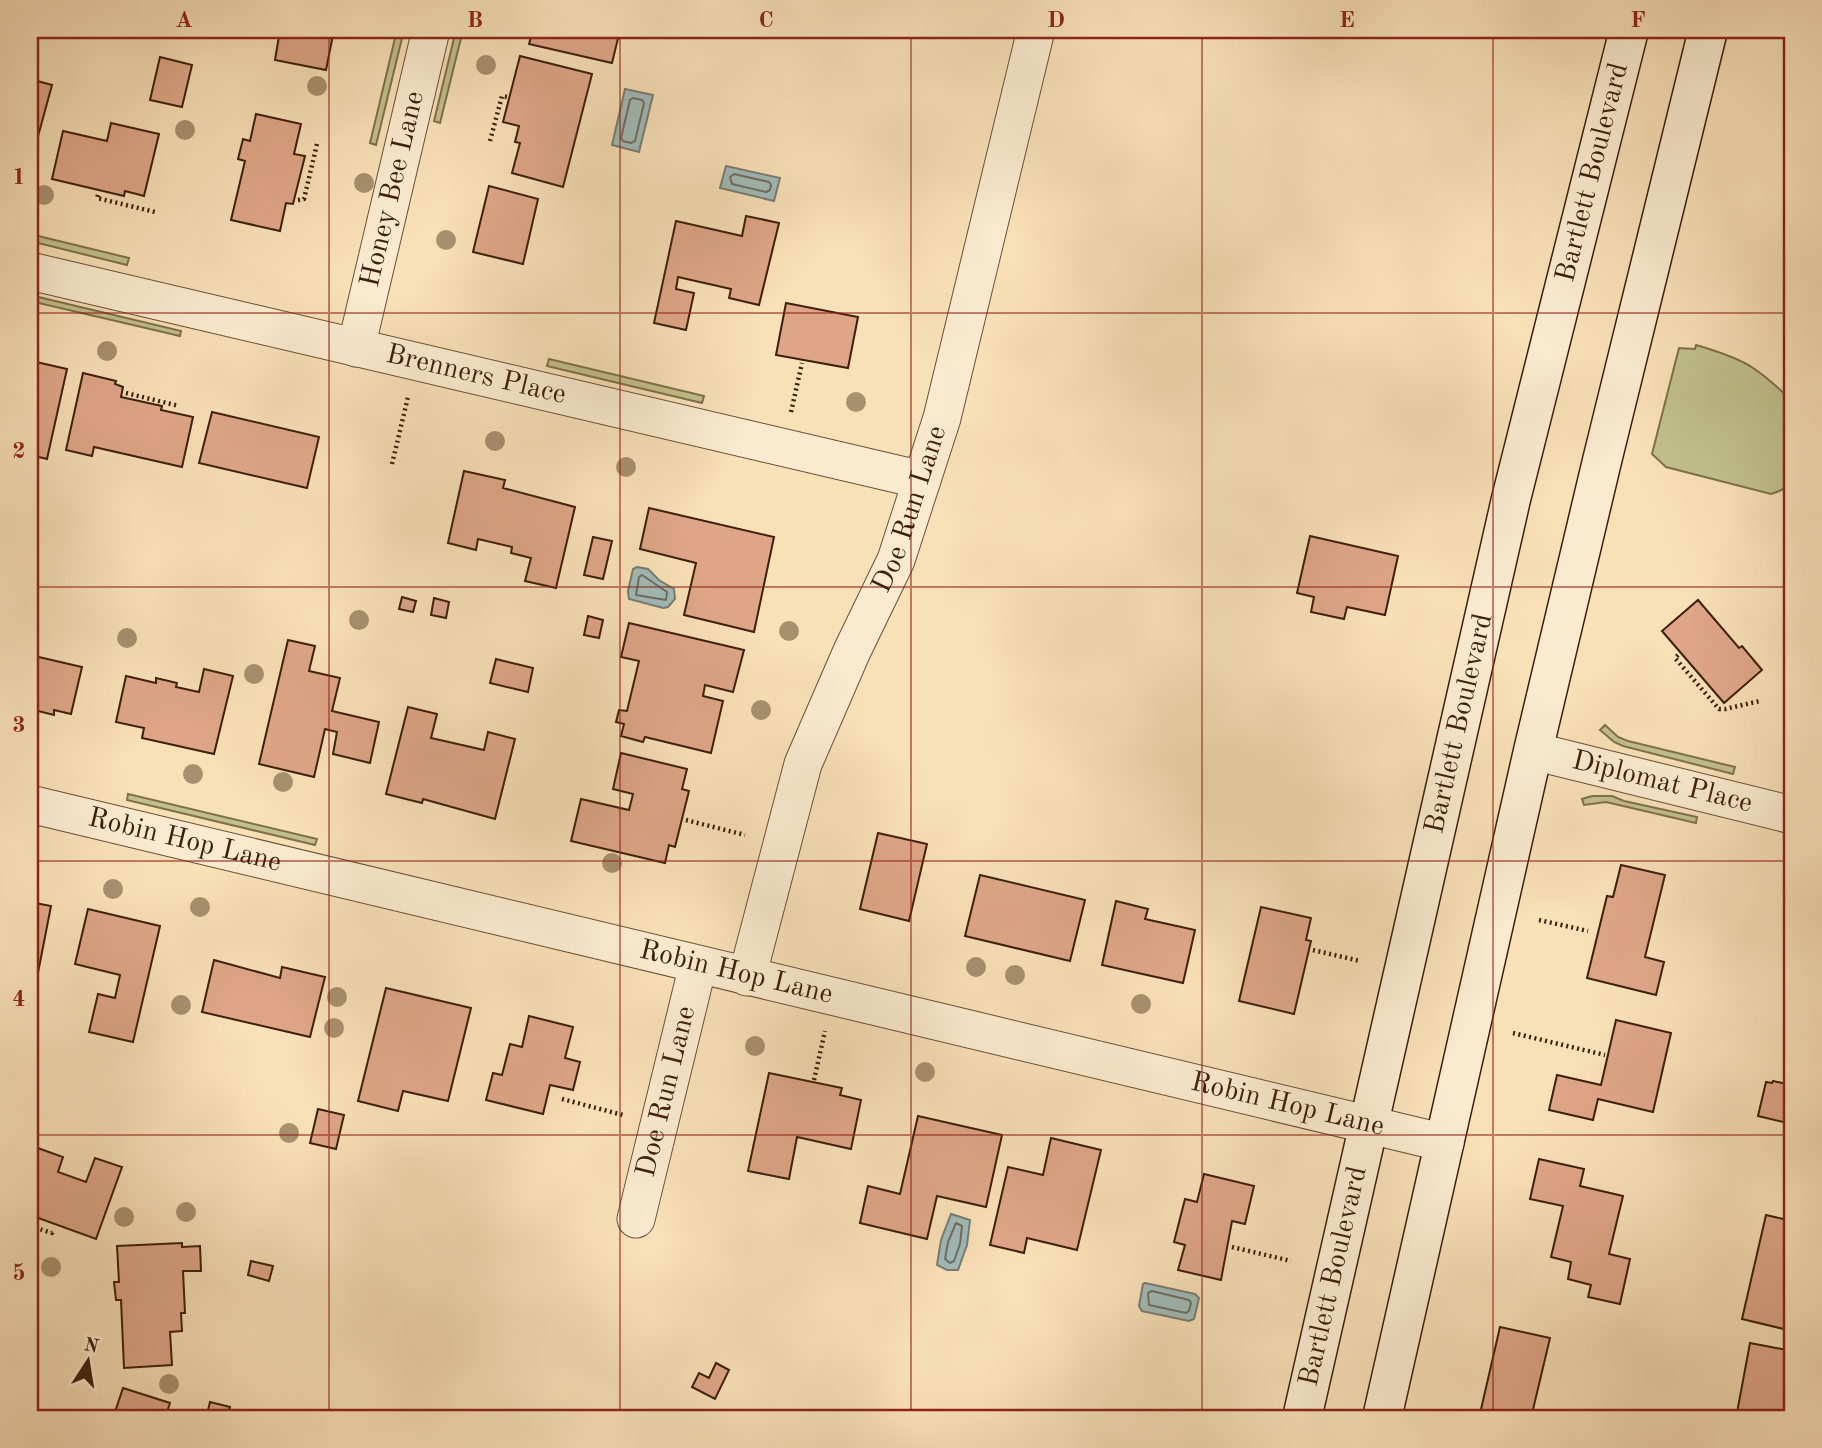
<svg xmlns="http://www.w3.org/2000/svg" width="1822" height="1448" viewBox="0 0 1822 1448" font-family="'Old Standard TT',serif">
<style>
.green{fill:#c1c18c;stroke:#80704c;stroke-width:2}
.water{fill:#a0bbb8;stroke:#797c73;stroke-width:2}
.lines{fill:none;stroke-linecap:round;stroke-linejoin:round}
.shore{stroke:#6f6c62;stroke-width:2}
.building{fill:#dea687;stroke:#3e1e0c;stroke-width:2}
.minor-casing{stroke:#6c4e37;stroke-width:39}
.secondary-casing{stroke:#3e1e0c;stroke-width:41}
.path{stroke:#3e1e0c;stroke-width:4.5;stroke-dasharray:2 3.5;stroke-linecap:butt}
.minor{stroke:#faebd0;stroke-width:37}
.secondary{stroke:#faebd0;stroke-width:38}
.tree{fill:#a7906e}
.grid{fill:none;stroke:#8f2418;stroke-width:2;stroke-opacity:0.55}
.labels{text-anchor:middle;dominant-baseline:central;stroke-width:5;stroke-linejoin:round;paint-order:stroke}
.street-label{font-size:28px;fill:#3e1e0c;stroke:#faebd0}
.neatline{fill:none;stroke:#8f2418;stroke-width:2.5}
.grid-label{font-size:23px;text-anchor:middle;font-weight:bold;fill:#8f2418}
</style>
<rect width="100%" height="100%" fill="#f8e0b7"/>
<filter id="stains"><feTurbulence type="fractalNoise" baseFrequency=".00286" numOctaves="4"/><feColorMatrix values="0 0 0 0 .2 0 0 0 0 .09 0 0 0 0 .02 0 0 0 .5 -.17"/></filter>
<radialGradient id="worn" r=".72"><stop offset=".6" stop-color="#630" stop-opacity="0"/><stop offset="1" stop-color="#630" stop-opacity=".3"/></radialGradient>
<path class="green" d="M397,30H404L376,145L370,143Z
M456,30H463L440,123L434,121Z
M30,234L129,258L127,265L30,241Z
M30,295L181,331L180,336L30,301Z
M1696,345C1744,359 1756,366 1792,401V475C1789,487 1782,491 1771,494L1666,467L1652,454L1679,348L1695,349Z
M549,359L704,396L702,403L547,366Z
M1605,725L1618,737L1628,741L1735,767L1733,774L1623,746L1614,742L1600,730Z
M128,794L317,839L315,845L127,800Z
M1592,796H1612L1624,801L1697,817L1696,823L1606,802L1584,805L1582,799Z"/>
<path class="water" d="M625,89L653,95L639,152L612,145Z
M726,166L780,178L774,201L720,188Z
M637,567L648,569L659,580L674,589L675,599L668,607L663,608L629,599L628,591L633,569Z
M951,1214L970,1220L967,1245L958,1270H947L937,1265L941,1240Z
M1145,1283L1195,1294L1199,1298L1194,1319L1189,1321L1142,1311L1139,1306L1143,1284Z"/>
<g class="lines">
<path class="shore" d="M633,98L642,100L644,103L635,141L631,143L623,141L621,138L630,100Z
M734,174L769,182L771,185L770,190L766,192L732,184L730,177Z
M642,575L667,592L666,600L636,595L639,577Z
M956,1223L962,1226L960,1244L954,1261L950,1263L945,1259L948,1242Z
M1152,1291L1189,1300L1191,1303L1189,1311L1186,1313L1149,1305L1148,1293Z"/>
</g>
<path class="building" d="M280,30H334L326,70L275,60Z
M533,30H620L612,63L529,44Z
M520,56L592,74L563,187L512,173L520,143L515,142L519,126L503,122Z
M160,57L192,65L182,107L150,100Z
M30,79L52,85L37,140L30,138Z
M256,114L301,124L294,154L305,156L293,204L286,203L280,231L231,220L245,161L238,159L243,139L250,141Z
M111,123L159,134L144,196L125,191L124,196L52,179L63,131L107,141Z
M489,186L538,199L523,264L473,252Z
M746,216L779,223L759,305L729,298L731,289L678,277L676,289L694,293L686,330L654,323L676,221L742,236Z
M786,303L858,317L848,368L776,355Z
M32,361L67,369L47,459L30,455V373Z
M83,373L116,381L115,384L123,387L121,397L162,406L161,410L193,417L182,467L94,447L92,456L66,450Z
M212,412L319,437L307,488L199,463Z
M464,471L505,480L503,488L575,507L556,588L525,581L531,558L511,553L512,547L478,539L476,550L448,543Z
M649,508L774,537L754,632L684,615L696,563L640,549Z
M1310,536L1398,556L1385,615L1347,607L1344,619L1311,612L1314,597L1297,593Z
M593,537L612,541L603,579L584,575Z
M402,597L416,601L413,612L399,609Z
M434,598L449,602L446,618L431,615Z
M1698,600L1739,648L1742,646L1762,670L1724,703L1662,631Z
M588,616L603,620L599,638L584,635Z
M629,623L744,650L733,692L705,685L703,696L723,701L711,753L645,737L643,742L621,736L624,724L616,722L619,710L627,711L639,661L621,657Z
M288,640L315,646L309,671L340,678L332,711L379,722L370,763L333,754L337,732L325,729L314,777L259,764Z
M30,655L82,667L71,714L54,710V715L30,709Z
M496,659L533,668L528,692L490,683Z
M204,669L233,676L214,754L142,738L144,728L116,722L126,676L156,683V678L177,683L176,687L199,692Z
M408,707L437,714L431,738L484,750L488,732L515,739L495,819L423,799L422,803L386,794Z
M621,753L687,769L682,789L689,791L675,847L669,845L665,863L571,841L581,799L629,810L633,794L613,789Z
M878,833L927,844L909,921L860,909Z
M1621,865L1665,875L1645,957L1664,962L1656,995L1587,978L1607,896L1613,897Z
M980,875L1085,900L1070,961L965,936Z
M1116,901L1148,909L1145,919L1195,930L1183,983L1102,965Z
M30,902L51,906L37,978L30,977Z
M1261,907L1311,918L1306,940L1311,941L1294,1014L1239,1001Z
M88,909L160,926L133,1042L89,1032L98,994L115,998L120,975L75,964Z
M214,960L280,978L282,967L325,977L310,1037L202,1012Z
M386,988L471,1008L448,1101L403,1091L398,1111L358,1101Z
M529,1016L573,1027L565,1058L580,1062L573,1090L550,1085L543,1114L486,1100L493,1073L502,1075L510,1044L522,1047Z
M1616,1020L1671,1033L1653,1112L1598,1099L1593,1120L1549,1110L1557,1075L1601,1085Z
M769,1073L842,1088L840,1095L861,1100L851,1149L797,1137L789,1179L748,1171Z
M1773,1081L1792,1085V1124L1758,1116L1766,1082L1772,1083Z
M318,1109L344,1115L336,1149L310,1143Z
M918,1116L1002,1135L986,1207L937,1196L927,1239L860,1223L868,1186L900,1194Z
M1051,1138L1101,1150L1077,1250L1027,1238L1024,1253L990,1245L1008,1167L1043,1175Z
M35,1147L63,1157L58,1172L86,1182L95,1158L122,1167L96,1239L30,1215V1163Z
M1539,1159L1584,1169L1580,1186L1623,1196L1609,1254L1630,1259L1620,1304L1588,1297L1591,1285L1568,1279L1571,1262L1551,1257L1563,1206L1530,1199Z
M1204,1174L1254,1186L1245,1224L1232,1221L1221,1280L1178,1270L1185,1245L1174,1242L1185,1199L1197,1202Z
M1766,1215L1792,1221V1331L1742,1319Z
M182,1243V1247L200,1246L201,1271H183L185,1313H181L182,1331L170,1332L172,1365L124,1368L121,1300H116L114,1282H119L117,1246Z
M251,1261L273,1266L269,1281L248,1275Z
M1500,1327L1550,1338L1531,1418H1479Z
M1750,1343L1792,1351V1418H1736Z
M716,1363L729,1370L715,1399L692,1387L699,1373L709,1378Z
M123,1388L170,1403L165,1418H113Z
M210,1402L230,1407L227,1418H206Z"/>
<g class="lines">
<g class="minor-casing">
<g id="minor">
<path id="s1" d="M30,271L922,480"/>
<path id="s2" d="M356,348L431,30"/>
<path id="s3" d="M1533,751L1792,815"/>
<path id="s4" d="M30,804L1445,1143"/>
<path id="s5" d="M747,977L803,764L852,651L896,560L942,418L1036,30"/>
<path id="s6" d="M636,1219L698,965"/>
</g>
</g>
<g class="secondary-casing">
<g id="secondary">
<path id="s7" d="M1302,1418L1511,499L1629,30"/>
<path d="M1382,1418L1533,751L1601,465L1708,30"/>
</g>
</g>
<path class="path" d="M490,141L502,96L507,97
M98,195L97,198L155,212
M298,200L304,199L317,144
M126,393L179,406
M791,412L802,363
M392,464L408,397
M1678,655L1675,658L1719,709H1725L1760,701
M686,820L745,835
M1539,920L1588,931
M1313,950L1360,961
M1513,1033L1605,1055
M814,1080L825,1031
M562,1099L623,1115
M30,1226L52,1233L54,1229
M1232,1247L1291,1261"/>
<use href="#minor" class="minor"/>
<use href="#secondary" class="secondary"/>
</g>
<g class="tree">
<circle cx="486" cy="65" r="10"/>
<circle cx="317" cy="86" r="10"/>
<circle cx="185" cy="130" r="10"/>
<circle cx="364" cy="183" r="10"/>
<circle cx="44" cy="195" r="10"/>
<circle cx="446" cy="240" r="10"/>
<circle cx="107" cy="351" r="10"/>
<circle cx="856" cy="402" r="10"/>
<circle cx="495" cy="441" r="10"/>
<circle cx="626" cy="467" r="10"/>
<circle cx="359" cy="620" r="10"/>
<circle cx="789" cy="631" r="10"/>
<circle cx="127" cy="638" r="10"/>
<circle cx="254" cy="674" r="10"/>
<circle cx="761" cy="710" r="10"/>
<circle cx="193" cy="774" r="10"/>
<circle cx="283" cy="782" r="10"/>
<circle cx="612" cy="863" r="10"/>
<circle cx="113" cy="889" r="10"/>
<circle cx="200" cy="907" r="10"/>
<circle cx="976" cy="967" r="10"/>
<circle cx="1015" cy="975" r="10"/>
<circle cx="337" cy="997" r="10"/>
<circle cx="1141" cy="1004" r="10"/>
<circle cx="181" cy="1005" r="10"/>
<circle cx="334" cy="1028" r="10"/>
<circle cx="755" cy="1046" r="10"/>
<circle cx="925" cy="1072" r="10"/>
<circle cx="289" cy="1133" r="10"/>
<circle cx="186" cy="1212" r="10"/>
<circle cx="124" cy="1217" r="10"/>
<circle cx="51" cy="1267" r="10"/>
<circle cx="169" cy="1384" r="10"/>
</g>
<path class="grid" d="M329,30V1418M620,30V1418M911,30V1418M1202,30V1418M1493,30V1418M30,313H1792M30,587H1792M30,861H1792M30,1135H1792"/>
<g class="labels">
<g class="street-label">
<text stroke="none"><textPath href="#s7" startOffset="1279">Bartlett Boulevard</textPath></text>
<text stroke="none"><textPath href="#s2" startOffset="163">Honey Bee Lane</textPath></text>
<text stroke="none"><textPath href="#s1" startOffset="458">Brenners Place</textPath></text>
<text stroke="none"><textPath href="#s5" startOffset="497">Doe Run Lane</textPath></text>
<text stroke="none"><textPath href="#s7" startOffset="712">Bartlett Boulevard</textPath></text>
<text stroke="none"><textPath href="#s3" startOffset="133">Diplomat Place</textPath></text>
<text stroke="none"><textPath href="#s4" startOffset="159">Robin Hop Lane</textPath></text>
<text stroke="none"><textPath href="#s4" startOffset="726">Robin Hop Lane</textPath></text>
<text stroke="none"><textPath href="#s6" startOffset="131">Doe Run Lane</textPath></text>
<text stroke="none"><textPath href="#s4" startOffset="1293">Robin Hop Lane</textPath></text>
<text stroke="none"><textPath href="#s7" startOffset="145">Bartlett Boulevard</textPath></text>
</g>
</g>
<rect width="1822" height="1448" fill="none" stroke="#f8e0b7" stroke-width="77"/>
<g transform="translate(88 1361) rotate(12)" stroke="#faebd0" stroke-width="5" paint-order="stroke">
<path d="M0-5L12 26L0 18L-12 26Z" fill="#3e1e0c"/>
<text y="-10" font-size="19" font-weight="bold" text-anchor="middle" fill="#3e1e0c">N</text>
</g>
<rect x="38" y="38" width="1746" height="1372" class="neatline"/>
<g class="grid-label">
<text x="184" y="27">A</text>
<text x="475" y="27">B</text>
<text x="766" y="27">C</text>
<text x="1056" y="27">D</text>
<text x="1347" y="27">E</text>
<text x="1638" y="27">F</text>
<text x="19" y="184">1</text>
<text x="19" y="458">2</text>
<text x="19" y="732">3</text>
<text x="19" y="1006">4</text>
<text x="19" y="1280">5</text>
</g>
<rect width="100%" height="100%" filter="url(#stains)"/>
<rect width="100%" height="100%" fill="url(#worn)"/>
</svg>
